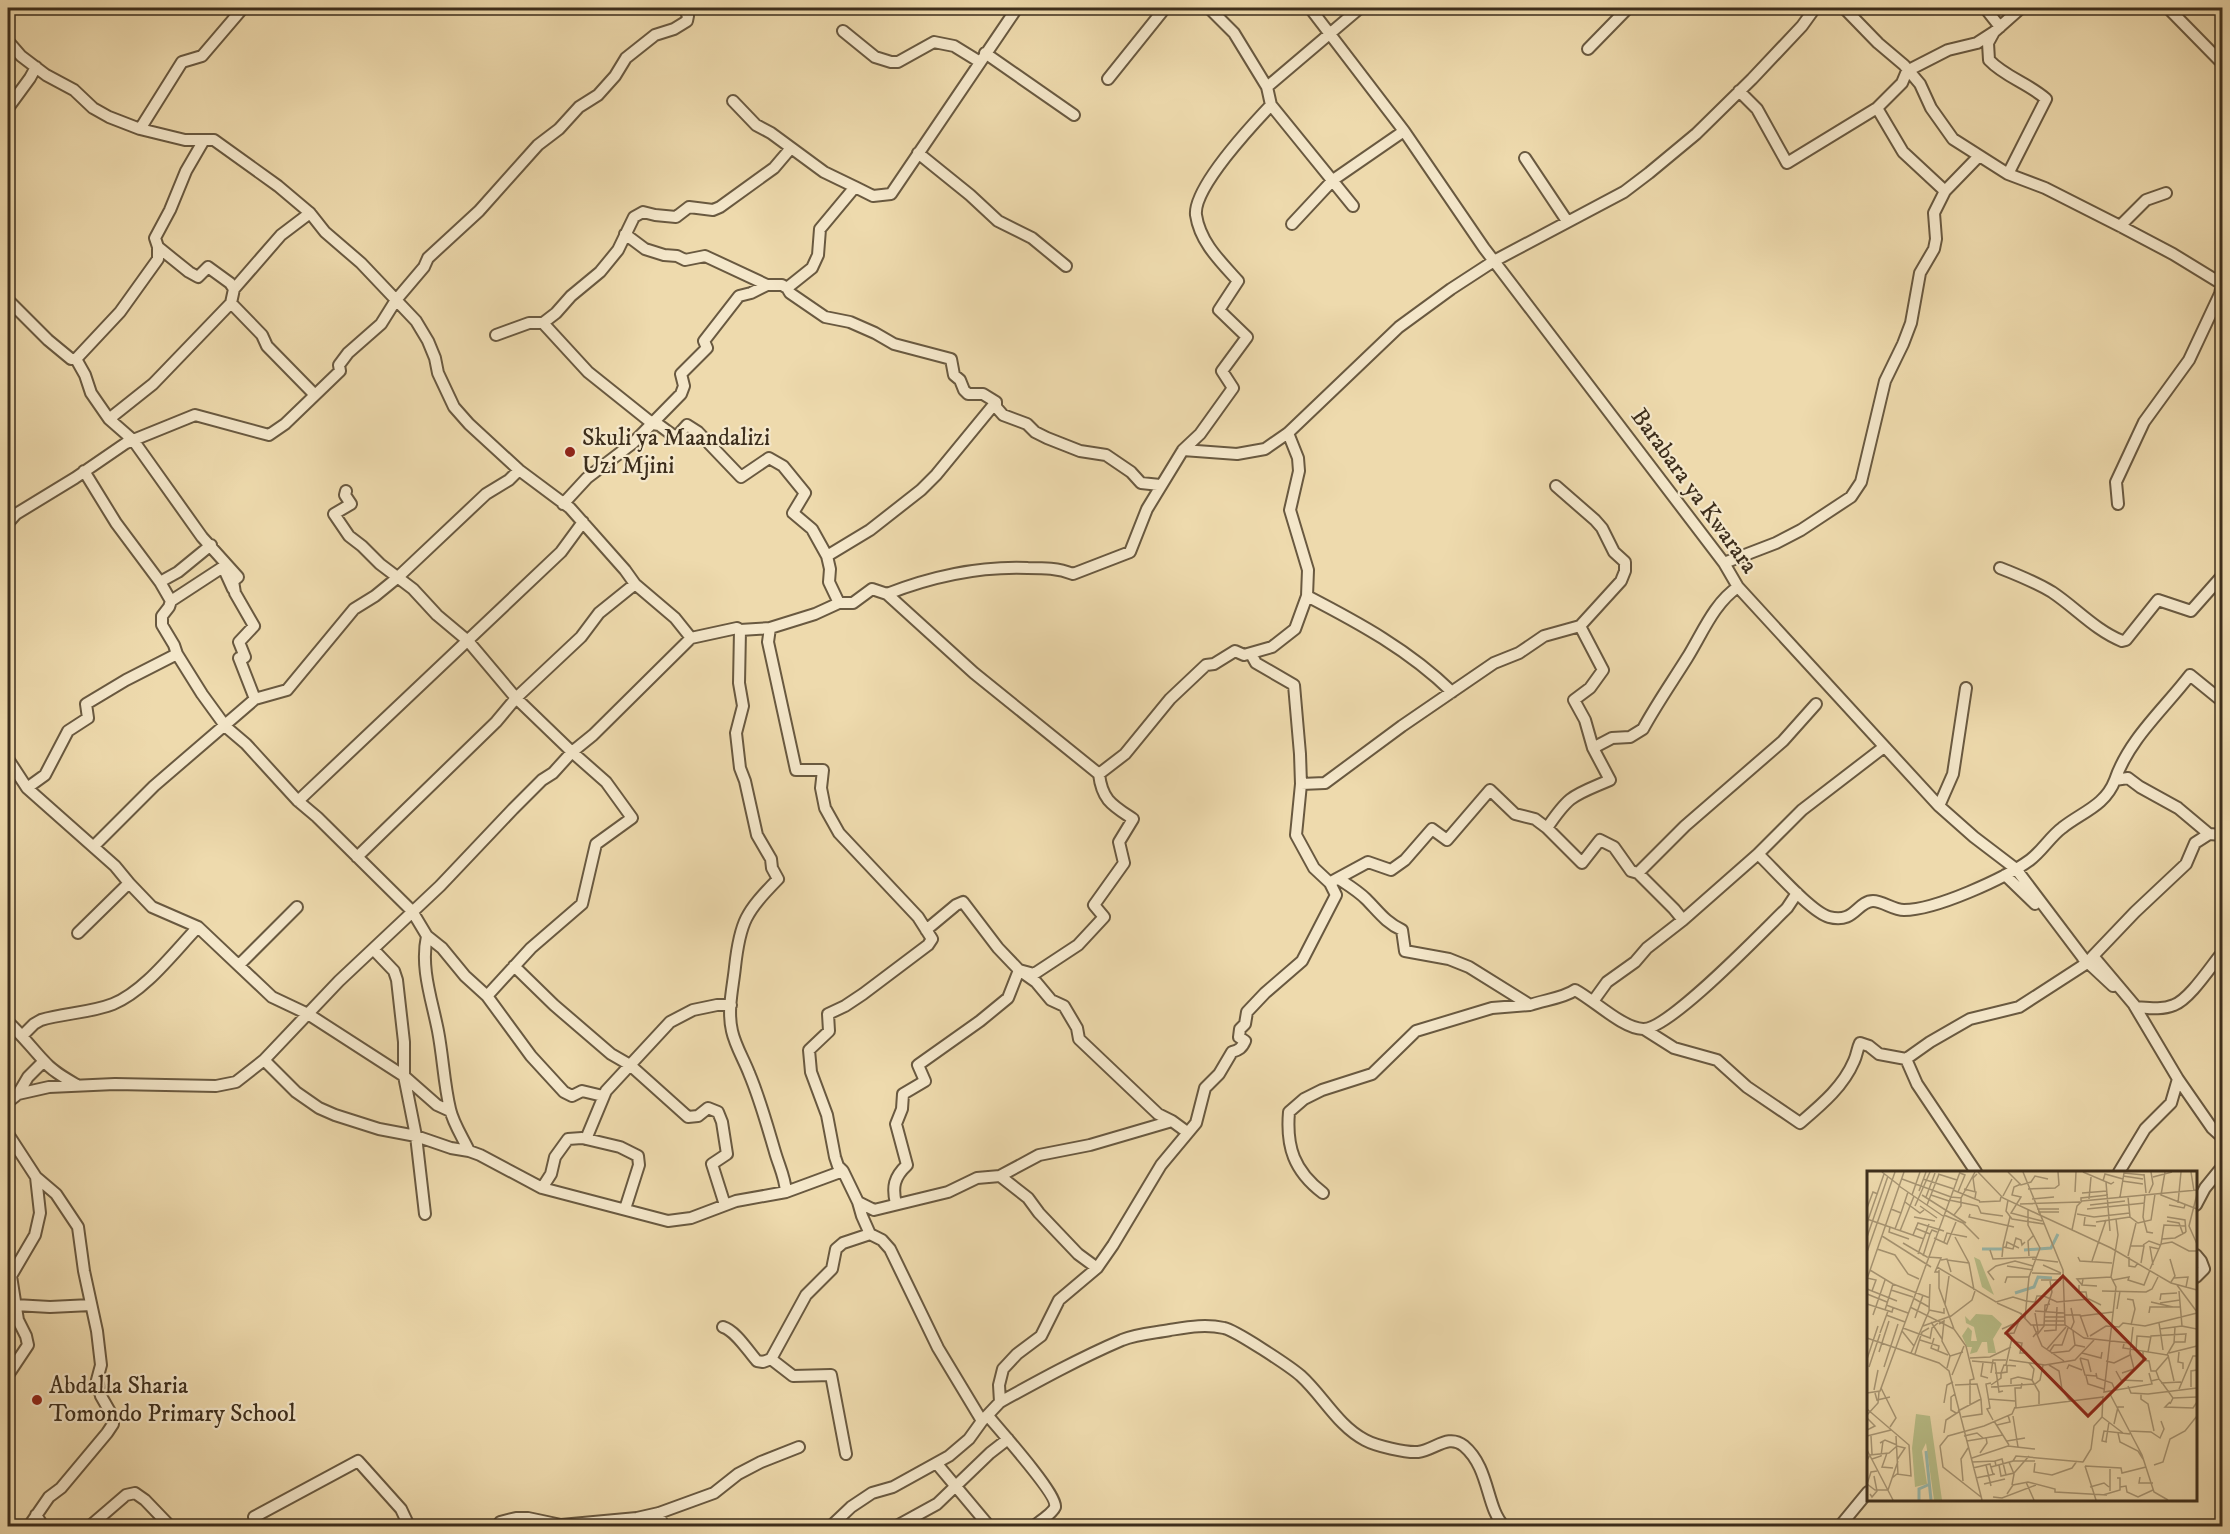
<svg xmlns="http://www.w3.org/2000/svg" width="2230" height="1534" viewBox="0 0 2230 1534" font-family="'IM FELL DW Pica',serif">
<style>
.lines{fill:none;stroke-linecap:round;stroke-linejoin:round}
.street-casing{stroke:#695940;stroke-width:14}
.street{stroke:#f4e7ca;stroke-width:10}
.poi-dot{fill:#8f2418;stroke:#f4e7ca;stroke-width:2}
.labels{text-anchor:middle;dominant-baseline:central;stroke-width:4.5;stroke-linejoin:round;paint-order:stroke}
.poi-label{font-size:24px;fill:#3d2e1c;stroke:#f4e7ca;text-anchor:start}
.street-label{font-size:24px;fill:#3d2e1c;stroke:#f4e7ca}
.inset-river{fill:none;stroke:#99baae;stroke-width:3}
.inset-road{fill:none;stroke:#a79573;stroke-width:1.5}
.view{fill:#8f2418;fill-opacity:0.15;stroke:#8f2418;stroke-width:3}
.inset-edge{fill:none;stroke:#3d2e1c;stroke-width:3}
</style>
<rect width="100%" height="100%" fill="#eedaad"/>
<filter id="stains"><feTurbulence type="fractalNoise" baseFrequency=".00333" numOctaves="4"/><feColorMatrix values="0 0 0 0 .2 0 0 0 0 .09 0 0 0 0 .02 0 0 0 .5 -.17"/></filter>
<radialGradient id="worn" r=".72"><stop offset=".6" stop-color="#630" stop-opacity="0"/><stop offset="1" stop-color="#630" stop-opacity=".3"/></radialGradient>
<g class="lines">
<g class="street-casing">
<path id="street" d="M1209,8L1234,33L1267,87
M1310,8L1404,131L1484,248L1724,563L1738,587L1939,806L1974,837L2016,869L2087,963L2093,956L2136,1007C2149,1008 2162,1010 2174,1005C2190,999 2211,966 2222,953
M1844,8L1878,43L1904,65L1920,84L1931,108L1953,139L2008,174L2045,188L2120,226L2173,254L2222,284L2220,294L2189,360L2144,422L2116,482L2118,504
M1985,8L2000,27
M2168,8L2219,60L2222,58
M843,31L875,57L891,62H898L934,42L954,46L980,62
M1994,32L1988,43L1989,60C2005,77 2028,83 2046,99L2008,174
M8,41L21,56L46,75L74,90L93,108L109,117L140,129L185,140H214L278,186L310,213L325,232L361,263L416,321L428,341L435,358L438,373L454,407L469,424L519,470L570,508L625,570L635,584L675,618L691,638
M1588,49L1628,8
M985,53L1074,115
M1108,79L1165,8
M1739,91L1757,109L1787,163L1877,108L1902,83L1907,71L1948,50L1977,43L1994,32L2021,8
M733,101L756,125L771,133L824,172L855,187
M1271,105L1353,206
M8,108L30,78L36,67
M1877,108L1903,152L1945,191
M140,129L182,62L202,56L243,8
M918,153L970,195L998,221L1032,238L1066,266
M1525,158L1567,221
M1292,224L1333,180L1404,131
M2120,226L2146,200L2166,193
M625,234L645,249L664,255L677,256L685,260L705,256L767,285
M158,247L189,272L198,277L208,267L230,283L234,289
M787,288L812,268L818,255L820,229L855,187L873,196L891,194L1017,8
M8,300L48,340L71,359H76L85,375L91,393L109,419L133,440L202,537L238,577L233,581L235,593L254,626L239,642L245,657L239,658L255,699
M231,303L262,335L267,346L315,395
M543,323L588,372L653,424L659,425L674,436H677L687,425L698,432L741,477L769,458L783,466L805,493L793,513L812,529L827,556L830,569L829,582L839,603
M496,335L529,323H543L556,313L571,296L600,272L618,250L634,217L643,212L655,215L676,217L689,207L713,210L720,207L774,168L791,148
M76,359L120,312L158,259V247L155,238L170,210L186,171L204,140
M109,419L153,384L231,303L234,289L281,235L310,213
M1183,450L1200,434L1233,388L1222,371L1247,337L1219,310L1238,281C1220,261 1200,242 1196,215C1193,188 1253,124 1271,105L1267,87L1360,8
M84,471L116,523L160,582
M346,491L345,495L351,504L334,514L349,536L362,546L380,564L413,589L437,615L468,641L516,698L572,752L606,782L632,818L596,844L582,904L531,948L487,996
M563,504L587,478L633,443L681,394L684,386L681,374L707,348L704,341L739,296L751,293L767,285H782L787,288L790,293L825,317L850,322L875,333L894,344L951,359L954,375L960,380L964,390L968,394H983L996,402V407L1003,415L1027,424L1035,432L1047,438L1080,451L1106,455L1131,472L1141,483L1160,485
M8,523L16,514L75,478L126,443L195,415L269,435L285,424L340,371L339,365L348,353L381,324L396,300L424,267L428,258L479,211L538,145L559,129L579,107L598,95L615,76L626,58L655,35L674,29L687,21L688,16L684,8
M211,545L178,572L160,582L171,601L169,607L162,616V625L174,645L177,654L202,694L226,727L246,744L298,801L317,817L412,911L427,936C420,968 432,1000 438,1031C443,1057 444,1084 450,1109C453,1123 463,1138 469,1151
M827,556L870,530L921,490L936,475L996,402
M1724,563L1776,543L1801,530L1851,497L1861,482L1885,381L1903,344L1911,323L1920,273L1934,249L1936,239L1934,213L1945,191L1979,156
M2000,568C2018,575 2035,582 2052,592C2076,608 2095,630 2122,641L2126,640L2158,600L2191,611L2222,576
M887,594L974,673L1099,774L1125,754L1170,699L1206,665L1214,664L1235,651L1244,655L1272,647L1295,629L1307,596L1308,570L1290,510L1299,471L1298,458L1288,433
M1307,596C1359,623 1409,650 1452,692
M171,601L223,567L233,589
M770,628L768,642L796,770H823L821,788L825,808L839,833L918,917L932,939L928,945L863,994L845,1006L828,1014L829,1031L809,1050L811,1072L827,1115L835,1157L838,1166L843,1171
M740,630L739,683L743,706L736,733L740,768L745,781L757,835L771,859L772,868L778,879C746,912 740,921 735,967C733,987 727,1010 732,1031C735,1045 744,1060 749,1073C760,1099 767,1125 775,1152C779,1166 785,1177 786,1192
M1593,748L1612,738L1630,737L1643,729C1656,705 1672,682 1687,658C1702,634 1714,603 1738,587
M8,759L27,788L115,866L129,883L78,933
M2115,780C2129,739 2164,709 2190,675L2222,701
M1301,784L1325,783L1402,726L1494,663L1519,653L1544,636L1580,626L1621,581L1625,571V562L1614,552L1602,528L1595,520L1556,486
M27,788L45,775L68,731L88,718L86,704L126,680L177,654
M298,801L561,552L583,522
M1939,806L1953,774L1966,688
M1547,828C1570,794 1573,796 1610,780L1593,748L1585,720L1574,700L1590,688L1603,670L1580,626
M94,846L154,786L255,699L287,690L354,609L375,596L397,578L486,494L509,480L519,470
M1758,854C1773,868 1811,912 1829,917C1855,924 1857,901 1873,901C1883,901 1893,910 1904,910C1935,910 2004,879 2030,860C2042,851 2050,837 2062,828C2082,812 2105,806 2115,780L2128,778L2140,787L2178,808L2209,834L2222,835
M357,857L496,722L516,698L581,637L599,613L635,584
M1638,873L1685,826L1783,741L1816,704
M2005,875L2035,904
M1339,879C1348,885 1358,891 1366,899C1378,911 1386,923 1402,930L1405,951L1449,959L1469,967L1530,1005C1544,1000 1564,998 1575,990C1594,1000 1622,1028 1643,1029C1669,1030 1764,930 1787,908L1797,893
M1333,881L1368,862L1391,870L1405,860L1432,829L1447,840L1490,790L1515,814L1535,819L1547,828L1582,863L1600,840L1614,847L1631,871L1638,873L1674,909L1683,920
M129,883L152,907L198,927L272,997L308,1014L404,1076L416,1136L425,1214
M926,930L956,905L963,902L998,948L1019,970L1036,982L1051,1000L1064,1006L1077,1028L1079,1039L1158,1114L1172,1121
M427,936L442,948L465,976L487,996L531,1056L564,1092L572,1096L582,1091L603,1096
M374,950L394,971L397,980L404,1042V1076L437,1105L450,1111
M2093,956L2135,912L2186,864L2195,843L2209,834
M2083,958L2113,986
M239,965L297,907
M514,966L554,1005L611,1054L630,1065L688,1117L698,1116L708,1108L718,1112L722,1122L727,1154L712,1164L725,1205
M1594,1000L1607,982L1635,962L1647,948L1683,920L1758,854L1802,810L1884,747
M2134,1005L2178,1079L2212,1128L2222,1137
M8,1022C21,1034 31,1047 43,1060C52,1071 65,1078 77,1085
M1644,1029L1674,1048L1717,1060L1747,1087L1800,1123C1821,1105 1843,1087 1854,1061C1857,1055 1857,1049 1860,1043L1869,1046L1879,1054L1906,1059L1930,1042L1970,1019L2019,1007L2087,963
M23,1035L34,1024L41,1020C64,1013 90,1013 113,1004C145,991 174,952 198,927
M1906,1059L1917,1084L1976,1172
M264,1060L296,1092L319,1108L335,1115L379,1129L416,1136L451,1148L469,1151L480,1155L542,1188L668,1221L691,1218L736,1201L786,1192L843,1171L858,1202L874,1210L948,1192L977,1178L1000,1176L1039,1155L1090,1145L1172,1121L1187,1132
M18,1094L28,1077L44,1061
M8,1102L18,1094L49,1087L115,1084L216,1086L236,1082L264,1060L339,981L440,886L513,809L542,780L553,773L572,752L593,735L691,638L737,628L740,630L770,628L815,614L839,603H853L872,589L887,594C933,576 978,566 1028,568C1044,568 1058,568 1073,574L1130,552L1147,509L1183,450L1237,454L1265,449L1288,433L1399,327L1451,289L1494,261L1624,192L1649,173L1696,134L1752,79L1802,26L1815,8
M8,1134L36,1177L56,1194L78,1227L84,1271L97,1331L101,1365L97,1380L101,1396L113,1417V1424L107,1433L61,1488L49,1497L29,1526
M586,1139L606,1091L670,1022L693,1010L717,1005H731
M2119,1172L2145,1129L2171,1103L2178,1079
M1000,1176L1028,1198L1039,1213L1078,1254L1097,1268
M542,1188L551,1174L555,1157L568,1139L582,1138L620,1147L638,1156L639,1165L625,1209
M1323,1193C1294,1171 1286,1147 1289,1112L1304,1099L1322,1090L1372,1074L1416,1031L1492,1008L1530,1005
M858,1202L862,1216L870,1234L882,1240L890,1249L938,1348L982,1421
M896,1204C892,1187 894,1177 907,1165L896,1124L902,1109L903,1094L925,1081L918,1065L980,1021L1008,998L1019,970L1034,974L1078,945L1104,917L1094,905L1124,863L1119,842L1133,819C1112,805 1102,800 1099,774
M2196,1205L2205,1188L2222,1167
M2196,1255L2201,1261L2204,1269L2196,1277
M15,1305L50,1307L91,1305
M723,1327C736,1331 748,1351 757,1361L763,1362L771,1359L793,1376L831,1375L846,1454
M771,1359L806,1295L832,1269L836,1249L843,1243L870,1234
M8,1375L28,1345L26,1336L18,1320L11,1276L35,1235L40,1213L36,1177
M1000,1402C1040,1380 1080,1358 1122,1340C1137,1334 1154,1333 1170,1330C1189,1327 1205,1324 1224,1328C1235,1330 1291,1367 1301,1376C1323,1396 1338,1426 1365,1440C1376,1446 1406,1453 1418,1452C1435,1450 1448,1433 1464,1446C1490,1468 1486,1508 1504,1526
M988,1416C998,1428 1058,1495 1055,1507C1053,1513 1039,1522 1034,1526
M937,1464L989,1526
M659,1513L663,1526
M36,1515L43,1526
M254,1517L358,1461L401,1509L409,1526
M500,1522L516,1518H528L561,1525L637,1518L659,1513L714,1493L738,1474L761,1462L799,1447
M90,1526L126,1495L135,1493L145,1500L170,1526
M831,1526L851,1507L872,1493L893,1487L949,1456L969,1439L982,1421L1000,1402L999,1385L1003,1369L1017,1354L1041,1336L1059,1300L1097,1268L1113,1245L1161,1165L1196,1123L1205,1088L1219,1074L1232,1052C1239,1050 1242,1048 1245,1041L1239,1037L1240,1029L1245,1024L1247,1012L1265,993L1302,961L1336,895L1330,883L1314,868L1296,835L1301,784L1300,754L1294,685L1256,663L1251,654
M897,1526L937,1504L990,1453L1008,1439
M1840,1526L1868,1492"/>
</g>
<use href="#street" class="street"/>
</g>
<g class="poi-dot">
<circle cx="570" cy="452" r="6"/>
<circle cx="37" cy="1400" r="6"/>
</g>
<g class="labels">
<g class="poi-label">
<text x="582" y="438">Skuli ya Maandalizi<tspan x="582" dy="28">Uzi Mjini</tspan></text>
<text x="49" y="1386">Abdalla Sharia<tspan x="49" dy="28">Tomondo Primary School</tspan></text>
</g>
<g class="street-label">
<text transform="translate(1694 491) rotate(54)">Barabara ya Kwarara</text>
</g>
</g>
<g transform="translate(1867 1171)">
<rect width="330" height="330" fill="#eedaad"/>
<path d="M107,86L113,89L127,124L115,116ZM109,143L125,144L135,153L126,168L129,182H121L120,171H115L110,181L103,183L105,176H100L95,165L101,156L105,160L104,170H110L107,156L99,152L98,145L103,150ZM49,243L63,245L75,329H67L59,272L55,280L60,313L48,316L45,277Z" fill="#b9bf89"/>
<path class="inset-river" d="M115,78H135M157,79L184,77L191,63M148,122L167,116L171,106L185,107M59,280L64,329M52,329V318L63,313"/>
<path class="inset-road" d="M15,1L33,15M111,1L136,27L244,77L304,112L330,119M141,1L154,14L164,11L168,5L181,8M156,1L196,99L198,154M216,1L244,13L247,11M298,1L294,24L330,38M324,1L327,20M71,3L90,9M277,3L279,22M256,5L276,8M286,6L305,1M35,8L84,26M56,8L87,18M236,10L238,3L256,8M255,10L276,13M239,11L243,60M154,13L147,16L145,24L154,26L144,42L175,50M32,15L76,45M97,18L109,21L108,27M161,18L188,17L192,14L191,1M86,19L113,30M52,20L59,1M91,21L98,4L93,2M108,21L106,7L110,3M208,21L209,1M215,22L240,20M282,22L286,13L284,1M330,23L322,55L330,73M45,24L53,1M55,24L99,52M64,24L82,30M278,24L276,46L280,61L286,62M136,25L145,8M59,26L68,2M84,26L94,27L108,1M253,26L257,2L277,4M261,26L263,46L271,52L284,49L288,23M165,28L187,26M222,28L224,6M82,29L111,35M141,29L139,40L145,48L177,53M214,30V27L241,24M38,31L53,42L57,39M112,31L133,30L134,26M311,32L314,1M153,33L213,31M60,34L72,3M223,34L258,30M302,34L317,37L318,34M48,35L63,1M53,35L70,47M111,35L114,42L136,45M0,37L6,21L11,23M24,38L34,42L28,58M170,38H192M220,38L278,32M171,41H192M34,42L41,21M103,43L102,46L147,56M210,43L227,46L263,42M77,44L96,52L112,68M87,44L94,35V26M47,46L68,50M218,46L217,54L229,55M300,46L318,49L319,61M0,48L57,68M249,48L251,64L244,106L249,116L237,221L285,213L282,202M300,50L312,52L316,63M229,51L263,46M0,52L17,3M23,56L22,61L42,68M48,57L63,63L65,59L70,61M205,59L210,35L215,30L330,19M33,60L47,25M46,64L51,52L77,60M15,65L64,96M0,66L21,5M88,66L102,92L107,119M67,67L80,73L89,51M295,68L308,67L319,61M77,71L80,62L100,66M36,72L60,86L74,87L68,101H72M294,73L305,71L322,80H330M276,74L282,70L293,74M136,75L143,46M264,75H277L274,92M139,76L140,71L152,77M10,78L28,84L41,103L52,108M123,79L126,88L170,86M0,81L28,1M51,83L62,53M56,85L63,63M162,85L161,70L167,64M261,85L269,52M135,86L136,76L146,78L149,67L154,69L155,74L158,71M211,86L213,90L245,92M262,86V95L268,96L271,92M165,88L191,91M303,88L308,105L304,111M74,89L80,88L84,101M80,89L102,92M225,90L239,49M176,94L194,102M286,94L283,76L292,78M140,95L166,99M70,96L129,131L146,126L159,130M283,98L294,73L297,54L318,55M3,99L26,113L63,127M72,99V117L87,158M165,102L194,103M0,107L9,109L5,120M307,107L321,106L319,116M0,108L37,1M216,108L215,114L230,115M127,109L121,101L129,95L148,90L166,95M174,109H194M246,109L262,106L261,109L277,114L283,99M138,112L140,106H162M212,114V121H219L220,127M215,114L210,108L244,106M310,114L330,141M0,118L30,130M24,119L46,126M235,120L279,121L285,118L291,106M312,120L315,155L330,158V163M0,123L20,131M46,127L62,136M260,128L266,129L268,138L264,154M293,129L294,123L310,122M159,130L168,131L170,125H177L190,131L222,128L234,134M284,131L306,136M130,132L155,143M293,132L313,129M0,133L25,141L26,137M78,133L82,105M19,134L41,142M43,136L87,158L99,175L107,208L103,209V234M204,137L207,151L204,158M250,138L253,120M18,139L26,113M62,139L77,142V137M168,140L197,142M179,140L185,121L183,110M153,142L164,154H198L217,167L263,172M282,142L283,136H313M6,144L18,109M19,144L38,151M198,144H213L221,166M214,145L246,141M177,146H198M48,147L56,124M158,147L162,106L173,77L161,54V39M177,150H197M64,151L75,168M292,152L293,158L315,155M72,153L77,150L75,170L83,185M166,154L175,175L197,190M56,155L84,145L105,129L108,120M36,157L63,167M135,158L153,150M293,158L296,179M35,160L47,175M177,160L189,159L190,136M206,160L208,174L218,176M13,162L21,140M137,163L147,162L154,145M170,164L177,155L178,134L183,133M223,165L239,155L252,156L256,152L278,155L330,142M166,166L171,160L168,142M0,167L72,192L82,200L115,329M67,167L64,177L81,184M63,168L65,157L71,152M53,169L72,175L71,180M149,171L155,172L153,182H160M307,171H318L319,162M257,173L256,177L300,184L307,172L308,156M180,178L199,156M183,180L187,174H195L201,157M269,180L270,165L283,166M276,180V189L282,190L284,200H289M12,181L22,150M281,181L284,165L318,163M312,181L311,191L316,192V198M44,182L62,140L63,113M184,182L202,180L208,174M215,182L234,187L235,181M302,182L330,175M48,183L55,161L62,157M301,184L307,210M103,187L123,186L144,176M213,187L218,204L229,205M213,187L221,189L224,201M0,188L11,155M142,189L178,194L208,189L227,169M105,190L128,192L132,221L136,220M239,190L247,192L263,184M116,192L114,205L121,207M162,192L167,198L165,210M139,194L145,167L141,162M182,194L192,200L195,218L203,230M2,196L13,163M17,196L31,153M80,197L83,185L96,181M200,198L202,194L215,199M249,200L254,209L276,210M124,202L126,189H139M128,202H134L137,194L149,195M229,202L230,207L245,212L248,219M255,202L267,198L263,182L266,156M85,204L97,175M219,205L221,213L237,218M292,208L289,200L301,186M284,210L292,208L296,213L306,227L303,233M124,212L119,213L123,237L120,238L126,249M155,212L154,217H148L149,237L236,226M294,212L314,211M144,213V208L151,206L165,209L172,221V233M88,214L110,213L114,228L115,243L95,246M124,214L134,207V202L140,201V194M261,215L264,222L281,223L330,217M124,216L168,213L173,209L176,194M324,216V200L330,199M14,217L29,247L23,256M312,218L326,185H330M7,219L11,199M0,222L13,220L93,1M8,222L10,229L23,226M274,222V228L281,233L287,260M88,223L84,226V239L89,242M243,223L275,284L287,321L301,329M306,227L330,226M121,228L148,230M303,231L298,236L326,237L330,231M77,232L80,214L86,211M0,238L42,274L44,305L30,303L25,307M91,240L114,228M0,244L11,232L12,221M146,245L151,276M235,246L236,225M235,246L256,262M0,247L8,255L0,259M127,250L142,274M247,253L251,236H257M130,254L143,251L141,244M262,260L284,261L293,267L297,258L294,250M77,262L79,249L93,240M251,262L253,271L271,280L276,288M0,265L24,259M4,265L5,283M29,265L31,304M97,265L110,262L116,267M100,270L136,264M140,270L158,267M239,270L242,251M240,271L235,270L237,260L263,263M13,272L18,269L30,274M0,279L26,329M20,282L15,296L26,297M113,282L120,272L119,266M105,287L141,275L168,278M5,288L14,285L16,270M0,289L3,284L22,282L30,275L38,277L30,289M146,290H168M105,291L128,290M142,291L147,303L145,314M216,291L224,278L227,255L235,246M168,292L167,301L185,304L205,297L210,290M119,294L124,315M132,294L134,305L147,302L162,285M287,294L296,291L303,268L318,260L330,245M129,295L128,290L135,288L139,304M218,295L254,297L255,302L279,296M218,295L229,329M124,296L146,290L149,285L216,291M106,297L123,293L126,303M243,298V320M273,306L272,312H286M109,307L128,303M96,310L94,288L101,277M159,311L167,329M0,313L8,319H21L31,290M0,313L4,301L10,300M117,313L138,308M223,316L237,312L242,316M253,316L259,315L260,321L271,326L286,319M3,323L5,326L10,320L7,305M140,323L146,314L161,311L188,318V321L240,324M236,324L253,319V307H250M114,326L76,296L73,275L81,265L117,255L145,243L148,236M126,326L135,327L169,314"/>
<path class="view" d="M196,105L278,188L221,245L139,162Z"/>
<rect width="330" height="330" class="inset-edge"/>
</g>
<rect width="2230" height="1534" fill="none" stroke="#eedaad" stroke-width="30"/>
<rect x="9" y="9" width="2212" height="1516" fill="none" stroke="#3d2e1c" stroke-width="3"/>
<rect x="15" y="15" width="2200" height="1504" fill="none" stroke="#3d2e1c" stroke-width="1.5"/>
<rect width="100%" height="100%" filter="url(#stains)"/>
<rect width="100%" height="100%" fill="url(#worn)"/>
</svg>
